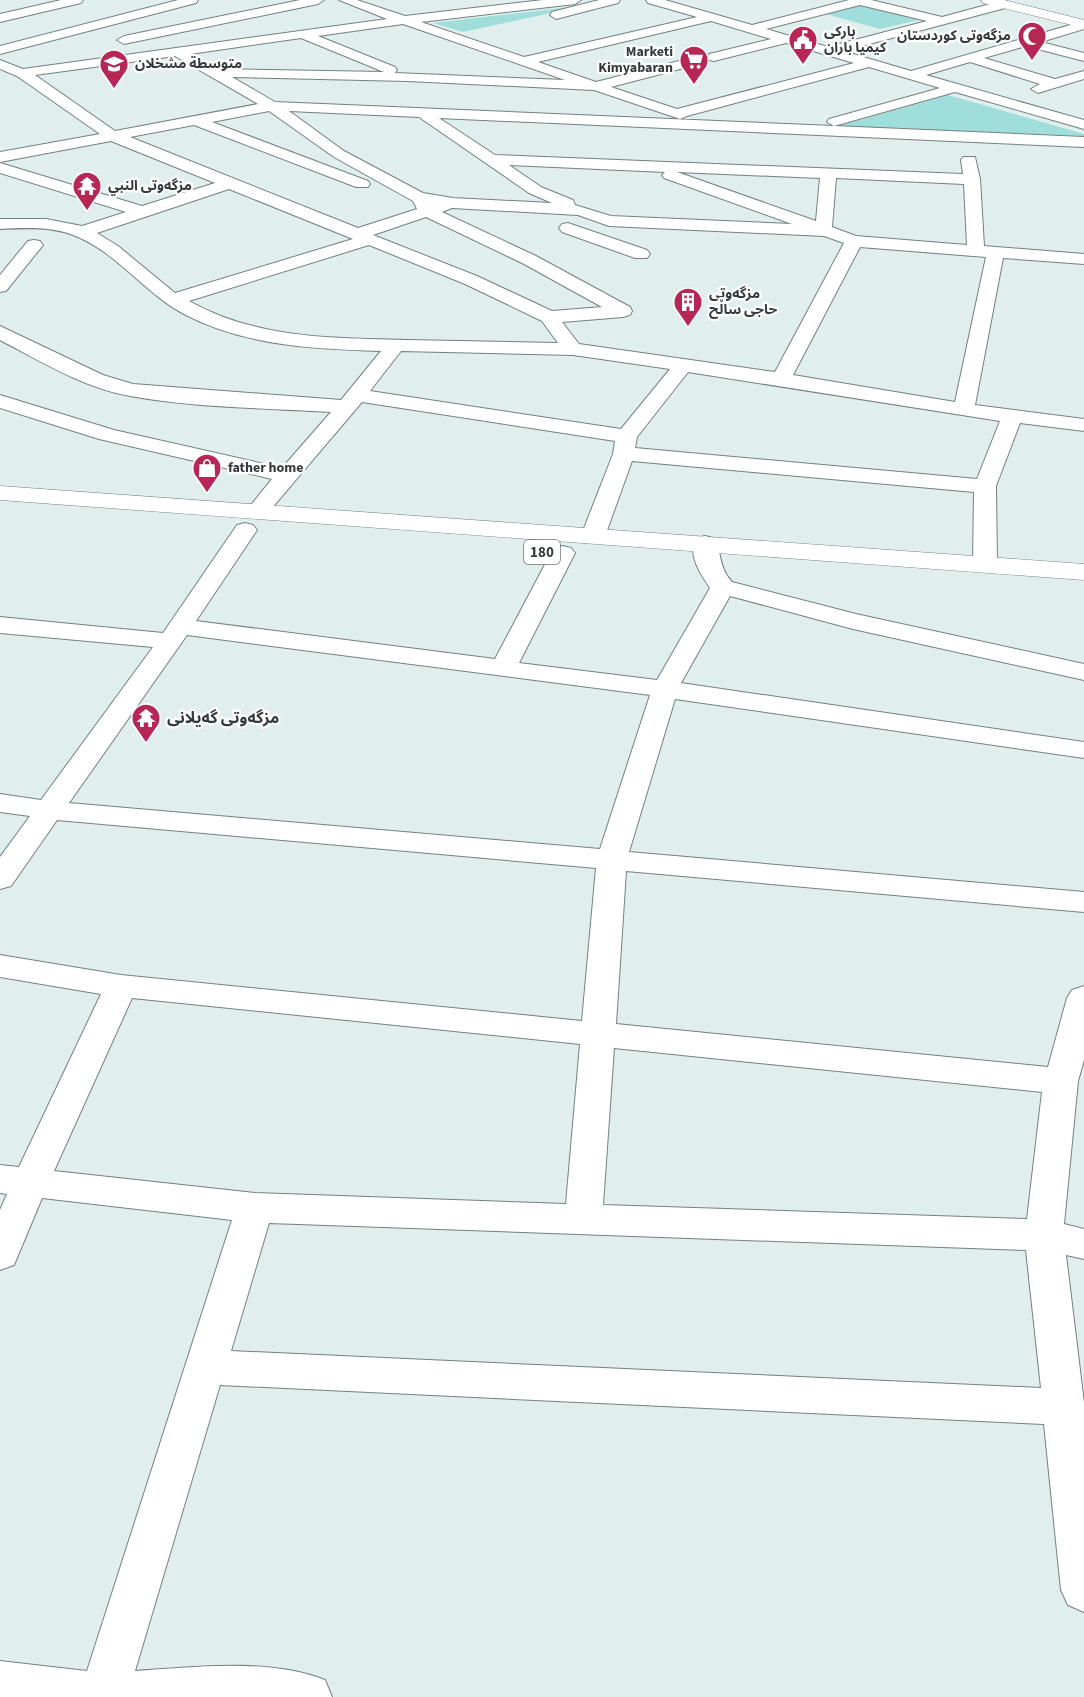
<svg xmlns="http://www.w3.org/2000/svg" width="1084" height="1697" viewBox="0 0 1084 1697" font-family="'Source Sans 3','Noto Sans Arabic',sans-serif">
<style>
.green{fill:#a0dedb}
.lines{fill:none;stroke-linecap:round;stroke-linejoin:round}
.street-casing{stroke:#73807f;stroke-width:2}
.secondary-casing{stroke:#73807f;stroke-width:1}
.highway-casing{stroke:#73807f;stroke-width:1}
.street{fill:#fff;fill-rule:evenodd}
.secondary{fill:#fff;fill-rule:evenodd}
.highway{fill:#fff;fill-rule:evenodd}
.labels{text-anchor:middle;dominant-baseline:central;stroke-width:4.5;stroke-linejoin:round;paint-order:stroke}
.far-poi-label{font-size:14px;font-weight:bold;fill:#353b3b;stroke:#fff;text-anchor:start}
.shield{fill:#fff;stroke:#727676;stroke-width:1.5}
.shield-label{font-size:15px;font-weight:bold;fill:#353b3b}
.poi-label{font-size:16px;font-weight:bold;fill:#353b3b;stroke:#fff;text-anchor:start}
</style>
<rect width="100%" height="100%" fill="#e0efee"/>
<path class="green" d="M862,3L923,19L880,29L822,13Z
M588,5L463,32L433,23Z
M948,95L1084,134V136L838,126Z"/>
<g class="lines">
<g class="street-casing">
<path id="street" d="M61,0H83L81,3L0,22V14Z
M178,0H198L196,3L0,54V46Z
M300,0H324L318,4L124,44L117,40L124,36Z
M339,0H357L405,16L543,0H581L575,4L421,22L524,57L697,17L648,3L646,0H665L752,25L849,0H871L942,17L1005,0L1011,4L1009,7L843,51L911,71L1084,21V29L1041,42L1084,53V61L1026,46L984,58L1055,79L1084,71V79L1038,93L1031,89L1040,84L970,62L926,75L1084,120V129L955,92L834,126L1084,137V147L439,118L495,155L963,174L961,160L963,157H975L980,179L984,246L1084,254V264L1003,258L975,405L1084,419V431L1020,423L996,486L997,564L994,569L985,571L976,569L973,564L974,492L632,461L605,536L601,541L593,543L585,541L581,536L613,454L615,441L362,402L266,515L258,517L250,515L247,510L272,479L99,439L0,408V395L114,430L282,468L331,412C266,408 195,408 130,396C84,388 40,361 0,340V326L103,375L133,384L341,400L381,351C314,349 245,346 184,314C144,293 116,251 73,235C50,226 24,228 0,229V219H46L82,226L126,212L0,173V163L142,206L215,183L111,141L0,162V152L100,134L17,76L0,69V60L23,69L387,19ZM860,5L927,21L828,47L766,29ZM711,21L771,39L709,54L707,57L709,60L714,61L786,43L854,63L677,109L611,87L684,68L686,65L684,62L679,61L596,82L538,62ZM403,24L565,80L395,73L397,70L395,67L318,36ZM301,38L384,72L217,69L190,54ZM175,56L258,104L115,131L35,75ZM869,67L940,88L829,119L827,122L834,126L275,102L232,77L407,81L594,90L680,119L687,116ZM269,111L334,157L413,201L417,209L358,228L130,137L194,125L356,187H368L370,184L368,181L212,122ZM289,111L419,117L529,193L552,203L453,198L423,193L344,151ZM509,165L665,172L662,175L664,178L792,224L611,216L575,205L573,200L541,187ZM677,172L820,178L816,221ZM836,178L964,184L967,245L856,236L832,227ZM229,189L353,239L175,293L118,246L97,233ZM452,208L578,215L609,226L824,236L844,243L775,372L579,344L562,322L623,317L630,315L632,311L630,307L536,256L442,212ZM426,217L524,264L602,307L552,311L477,276L373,235ZM369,245L465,284L542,321L558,343C508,342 458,341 407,340C332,338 257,339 189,301ZM860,247L986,257L955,402L793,375ZM401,351L573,355L670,369L621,429L370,391ZM688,372L1000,421L977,479L635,448L637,437Z
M599,0H620L618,3L556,19L550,15L552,12Z
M568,223L647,250L650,254L647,258H635L562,232L559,228L562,224Z
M34,240L40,241L43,245L6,291L0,292V275L28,241Z
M245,523L253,525L257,530L196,621L495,659L551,553L555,548L563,546L571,548L575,553L519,663L657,680L710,588C701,575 686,553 697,538L705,536L713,538C723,552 717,565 732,582L856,614L1084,664V680L853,629L730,596L681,683L1084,742V758L675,699L629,852L1084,892V912L626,871L616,1024L1048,1067L1067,998L1072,990L1084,986V1060L1078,1081L1064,1224L1084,1229V1259L1066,1255L1084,1403V1612L1068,1605L1061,1590L1044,1424L220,1385L135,1671C193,1667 271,1658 325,1680L332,1697H0V1661L87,1671L232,1220L42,1198L14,1265L0,1270V1210L7,1194L0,1193V1165L19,1167L101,994L0,977V955L121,975L582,1021L596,868L57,820L11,886L0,889V857L30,816L0,812V794L41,800L153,647L0,633V617L163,633L237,525ZM187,635L650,695L600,849L69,803ZM132,998L580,1044L566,1204L255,1193L54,1171ZM614,1048L1042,1092L1027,1219L603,1205ZM269,1223L1026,1250L1041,1388L231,1351Z"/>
</g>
<g class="secondary-casing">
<path id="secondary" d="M981,0H1004L1084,20V28L983,3Z"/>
</g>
<g class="highway-casing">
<path id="highway" d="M0,486L1084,564V580L0,500Z"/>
</g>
<use href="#street" class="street"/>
<use href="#secondary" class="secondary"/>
<use href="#highway" class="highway"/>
</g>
<defs>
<g id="mosque-pin" transform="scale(1.5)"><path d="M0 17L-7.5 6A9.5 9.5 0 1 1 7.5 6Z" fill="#b62756" stroke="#fff"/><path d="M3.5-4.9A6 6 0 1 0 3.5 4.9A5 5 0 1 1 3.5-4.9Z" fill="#fff"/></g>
<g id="civic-pin" transform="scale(1.5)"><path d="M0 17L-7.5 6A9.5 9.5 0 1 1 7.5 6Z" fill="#b62756" stroke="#fff"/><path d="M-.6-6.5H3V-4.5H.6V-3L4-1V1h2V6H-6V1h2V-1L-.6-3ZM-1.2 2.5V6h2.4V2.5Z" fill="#fff"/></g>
<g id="supermarket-pin" transform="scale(1.5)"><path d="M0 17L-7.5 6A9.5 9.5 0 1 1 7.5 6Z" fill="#b62756" stroke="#fff"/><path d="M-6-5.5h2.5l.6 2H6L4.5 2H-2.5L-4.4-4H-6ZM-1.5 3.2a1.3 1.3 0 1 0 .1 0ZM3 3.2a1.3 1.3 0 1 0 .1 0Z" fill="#fff"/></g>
<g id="school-pin" transform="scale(1.5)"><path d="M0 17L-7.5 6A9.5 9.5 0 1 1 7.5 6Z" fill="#b62756" stroke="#fff"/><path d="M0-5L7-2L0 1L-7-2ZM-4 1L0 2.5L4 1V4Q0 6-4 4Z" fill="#fff"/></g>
<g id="temple-pin" transform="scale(1.5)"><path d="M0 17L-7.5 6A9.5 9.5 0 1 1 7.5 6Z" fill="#b62756" stroke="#fff"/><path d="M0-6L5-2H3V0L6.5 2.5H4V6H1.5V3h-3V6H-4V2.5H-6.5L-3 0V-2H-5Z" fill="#fff"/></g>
<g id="building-pin" transform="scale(1.5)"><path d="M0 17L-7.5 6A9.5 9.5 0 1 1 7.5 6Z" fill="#b62756" stroke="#fff"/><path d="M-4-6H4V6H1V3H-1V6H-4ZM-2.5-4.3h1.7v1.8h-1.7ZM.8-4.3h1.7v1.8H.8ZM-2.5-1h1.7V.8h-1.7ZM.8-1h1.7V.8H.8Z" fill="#fff"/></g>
<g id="shop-pin" transform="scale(1.5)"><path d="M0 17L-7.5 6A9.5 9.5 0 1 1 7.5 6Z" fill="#b62756" stroke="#fff"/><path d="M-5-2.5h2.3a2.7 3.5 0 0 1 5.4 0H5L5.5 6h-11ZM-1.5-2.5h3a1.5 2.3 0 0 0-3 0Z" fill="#fff"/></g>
</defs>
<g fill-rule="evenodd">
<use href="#mosque-pin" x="1032" y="36"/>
<use href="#civic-pin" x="803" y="40"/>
<use href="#supermarket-pin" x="694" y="60"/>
<use href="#school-pin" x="114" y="64"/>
<use href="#temple-pin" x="87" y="186"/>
<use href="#building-pin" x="688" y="302"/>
<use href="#shop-pin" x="207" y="468"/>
<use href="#temple-pin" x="146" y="718"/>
</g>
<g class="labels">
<g class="far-poi-label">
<text x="824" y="32">باركى<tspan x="824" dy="16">كيميا باران</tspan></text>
<text x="1011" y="36" text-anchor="end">مزگەوتی کوردستان</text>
<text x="673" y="52" text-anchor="end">Marketi<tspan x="673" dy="16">Kimyabaran</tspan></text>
<text x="135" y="64">متوسطة مشخلان</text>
<text x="108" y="186">مزگەوتی النبي</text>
<text x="709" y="294">مزگەوتی<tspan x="709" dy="16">حاجی ساڵح</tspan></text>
<text x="228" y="468">father home</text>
</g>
<rect class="shield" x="524" y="540" width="36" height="24" rx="4.5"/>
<g class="shield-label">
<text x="542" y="552">180</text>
</g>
<g class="poi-label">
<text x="167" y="718">مزگەوتی گەیلانی</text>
</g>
</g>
</svg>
